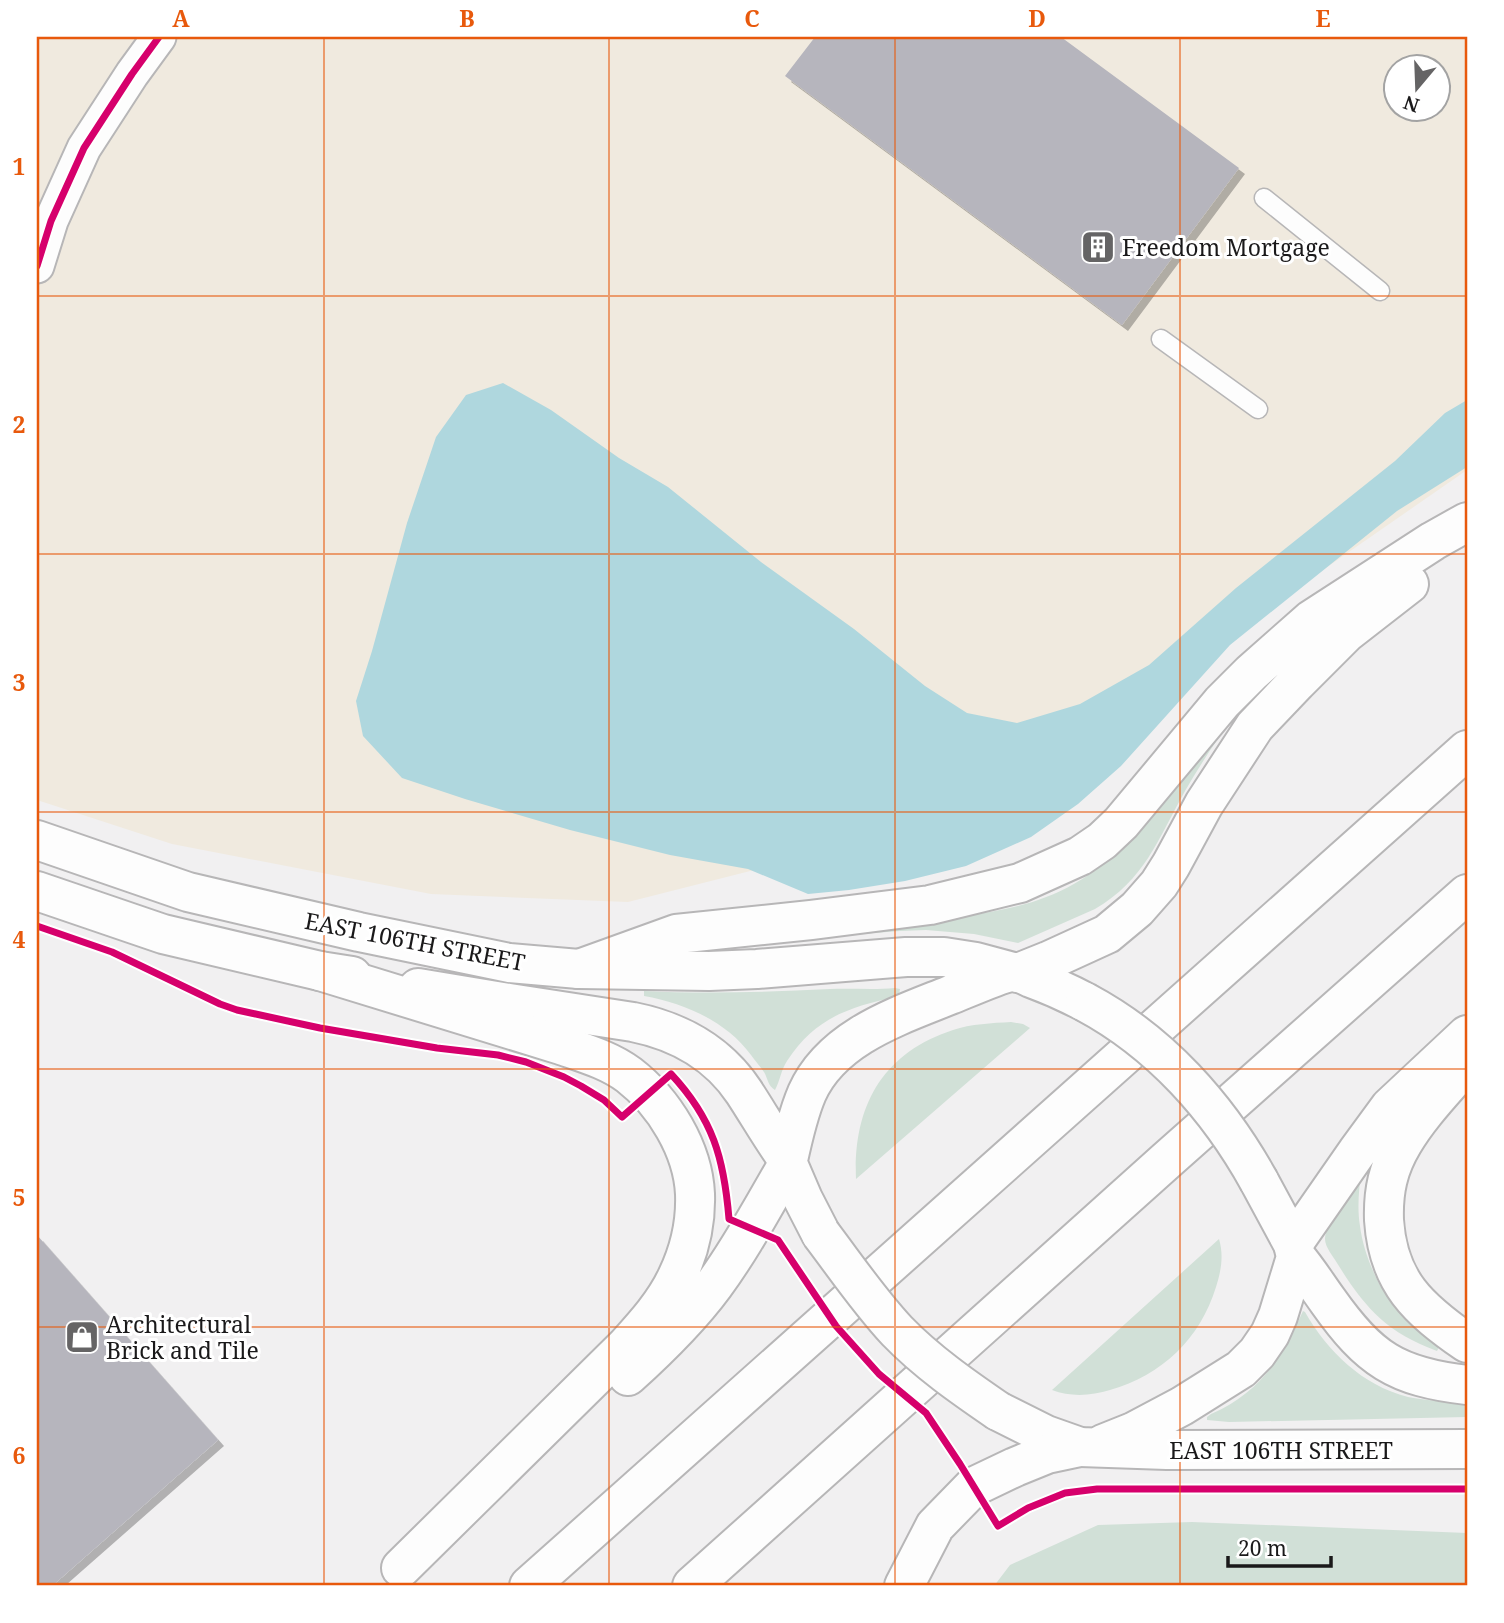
<svg xmlns="http://www.w3.org/2000/svg" width="1504" height="1623" viewBox="0 0 1504 1623" font-family="'Noto Serif',serif">
<style>
.commercial{fill:#f0eadf;fill-rule:evenodd}
.green{fill:#d1e0d7}
.water{fill:#afd7de}
.building{fill:#b6b5bd;filter:url(#shadow)}
.lines{fill:none;stroke-linecap:round;stroke-linejoin:round}
.lane-casing{stroke:#b7b6b7;stroke-width:21}
.street-casing{stroke:#b7b6b7;stroke-width:37}
.secondary-casing{stroke:#b7b6b7;stroke-width:42}
.highway-casing{stroke:#b7b6b7;stroke-width:42}
.lane{stroke:#fdfdfd;stroke-width:18}
.street{stroke:#fdfdfd;stroke-width:33}
.secondary{stroke:#fdfdfd;stroke-width:38}
.highway{stroke:#fdfdfd;stroke-width:38}
.secondary-bridge-casing{stroke:#b7b6b7;stroke-width:42;stroke-linecap:butt}
.secondary-bridge{stroke:#fdfdfd;stroke-width:38}
.cycleway-casing{stroke:#fff;stroke-width:11}
.cycleway{stroke:#d6006c;stroke-width:7}
.grid{fill:none;stroke:#e8590c;stroke-width:2;stroke-opacity:0.55}
.labels{text-anchor:middle;dominant-baseline:central;stroke-width:6;stroke-linejoin:round;paint-order:stroke}
.poi-label{font-size:23px;fill:#1a191a;stroke:#fff;text-anchor:start}
.street-label{font-size:23px;fill:#1a191a;stroke:#fff}
.neatline{fill:none;stroke:#e8590c;stroke-width:2.5}
.grid-label{font-size:23px;text-anchor:middle;font-weight:bold;fill:#e8590c}
</style>
<defs>
<filter id="shadow"><feDropShadow dx="6" dy="6" stdDeviation="0" flood-color="#0004"/></filter>
</defs>
<rect width="100%" height="100%" fill="#f1f0f1"/>
<path class="commercial" d="M37,37H1467V470L970,815L628,902L431,894L172,844L37,800ZM1396,66H1438V108H1396Z"/>
<path class="green" d="M1236,714C1217,739 1200,765 1185,791C1158,839 1145,880 1095,909L1018,943L974,934L926,930L900,931L757,942C805,935 852,928 901,923C996,912 1059,912 1132,839Z
M895,988L900,989L899,995L896,997C849,1007 815,1018 787,1061C781,1070 780,1081 775,1090C768,1086 768,1079 764,1072C760,1066 755,1061 751,1055C726,1021 684,1003 644,996V991C706,994 768,992 830,989C852,988 873,990 895,988Z
M1011,1022L1023,1024L1030,1028L856,1179C853,1107 882,1053 953,1030C971,1024 992,1023 1011,1022Z
M1361,1172C1359,1190 1357,1208 1360,1226C1365,1264 1387,1306 1417,1330C1424,1335 1432,1340 1440,1345L1437,1351C1386,1332 1365,1308 1337,1263C1333,1256 1325,1247 1325,1239C1325,1224 1353,1186 1361,1172Z
M1219,1239C1224,1256 1221,1271 1216,1287C1200,1339 1162,1375 1110,1390C1091,1396 1070,1397 1052,1390Z
M1303,1311L1305,1312C1328,1352 1362,1385 1408,1397C1427,1401 1448,1401 1467,1403V1417L1229,1422L1207,1420V1417L1211,1414C1252,1396 1273,1370 1294,1331C1297,1324 1300,1317 1303,1311Z
M1192,1522L1467,1533V1586H994L1010,1565L1098,1525Z"/>
<path class="water" d="M503,383L551,410L619,458L668,487L761,562L854,629L925,686L967,713L1017,723L1080,704L1149,665L1236,588L1395,461L1445,413L1467,400V467L1397,511L1230,645L1121,766L1078,804L1031,837L966,866L905,881L849,890L808,894L748,869L670,855L570,830L465,799L402,778L363,736L356,701L372,651L407,523L436,437L466,395Z"/>
<path class="building" d="M815,37H1061L1239,168L1122,325L785,76Z
M37,1235L218,1440L52,1586H37Z"/>
<g class="lines">
<g class="lane-casing">
<path id="lane" d="M1264,198L1380,291
M1161,339L1258,409"/>
</g>
<g class="street-casing">
<path id="street" d="M37,266L51,221L84,148L132,74L159,37"/>
</g>
<g class="secondary-casing">
<path id="secondary" d="M37,840L188,892L359,932L509,963L579,969L709,971L757,969L906,957H944L976,962L1013,972
M37,891L163,934L320,971L352,976
M418,988L509,1003L633,1022C678,1031 718,1053 744,1092C759,1115 772,1138 788,1160
M821,1234L803,1199L788,1164V1160C793,1137 798,1114 807,1093C832,1037 898,1016 950,995C963,990 1005,971 1016,972C1021,973 1027,976 1031,978C1050,985 1068,993 1085,1002
M1296,1257C1308,1271 1317,1286 1328,1301C1369,1359 1396,1377 1467,1385
M998,1411L1046,1435L1080,1447L1167,1450L1467,1449
M1103,1444L1133,1432L1182,1406L1241,1369L1257,1353L1270,1334L1278,1316L1296,1257L1293,1244L1259,1181"/>
</g>
<g class="highway-casing">
<path id="highway" d="M579,969L676,934L811,920L930,905L1020,883L1080,856L1102,841L1121,823L1222,702L1251,673L1311,620L1433,541L1467,522
M320,971L561,1045C584,1053 609,1060 629,1075C664,1102 693,1149 695,1194C696,1222 689,1252 677,1277C665,1303 645,1325 626,1346L401,1568
M1018,973L1048,961L1107,934L1137,909L1159,884L1171,865L1204,804L1255,726L1297,682L1346,633L1409,584
M1467,1063C1445,1089 1420,1114 1403,1143C1388,1168 1383,1191 1384,1220C1388,1282 1418,1309 1467,1343
M1293,1244L1357,1152L1390,1107L1467,1035
M628,1376C659,1348 689,1319 714,1285C742,1247 764,1205 788,1164
M529,1586L1467,750
M692,1586L1167,1160L1467,894
M904,1586L935,1526L973,1487L1015,1467L1047,1454L1080,1447"/>
</g>
<use href="#lane" class="lane"/>
<use href="#street" class="street"/>
<use href="#secondary" class="secondary"/>
<use href="#highway" class="highway"/>
<g class="secondary-bridge-casing">
<path id="secondary-bridge" d="M1085,1002C1160,1042 1218,1107 1259,1181
M821,1234C846,1267 869,1301 897,1331C927,1362 963,1387 998,1411"/>
</g>
<use href="#secondary-bridge" class="secondary-bridge"/>
<g class="cycleway-casing">
<path id="cycleway" d="M37,266L51,221L84,148L132,74L159,37
M37,926L112,952L220,1004L237,1010L320,1028L437,1048L498,1055L526,1062L564,1077L581,1086L604,1100L622,1117L671,1074C713,1119 724,1158 729,1219L778,1240L836,1326L879,1374L926,1413L960,1464L998,1526L1028,1508L1065,1493L1097,1489H1467"/>
</g>
<use href="#cycleway" class="cycleway"/>
</g>
<path class="grid" d="M324,37V1586M609,37V1586M895,37V1586M1180,37V1586M37,296H1467M37,554H1467M37,812H1467M37,1069H1467M37,1327H1467"/>
<defs>
<g id="building-square" transform="scale(1.75)"><rect x="-9" y="-9" width="18" height="18" rx="4" fill="#656465" stroke="#fff"/><path d="M-4-6H4V6H1V3H-1V6H-4ZM-2.5-4.3h1.7v1.8h-1.7ZM.8-4.3h1.7v1.8H.8ZM-2.5-1h1.7V.8h-1.7ZM.8-1h1.7V.8H.8Z" fill="#fff"/></g>
<g id="shop-square" transform="scale(1.75)"><rect x="-9" y="-9" width="18" height="18" rx="4" fill="#656465" stroke="#fff"/><path d="M-5-2.5h2.3a2.7 3.5 0 0 1 5.4 0H5L5.5 6h-11ZM-1.5-2.5h3a1.5 2.3 0 0 0-3 0Z" fill="#fff"/></g>
</defs>
<g fill-rule="evenodd">
<use href="#building-square" x="1098" y="247"/>
<use href="#shop-square" x="82" y="1337"/>
</g>
<g class="labels">
<g class="poi-label">
<text x="1122" y="247">Freedom Mortgage</text>
<text x="106" y="1324">Architectural<tspan x="106" dy="26">Brick and Tile</tspan></text>
</g>
<g class="street-label">
<text transform="translate(415 941) rotate(11)">EAST 106TH STREET</text>
<text x="1281" y="1450">EAST 106TH STREET</text>
</g>
</g>
<rect width="1504" height="1623" fill="none" stroke="#ffffff" stroke-width="77"/>
<g transform="translate(1417 88) rotate(199)"><circle r="33" fill="#ffffff" stroke="#a3a3a3" stroke-width="2"/>
<path d="M0-5L12 26L0 18L-12 26Z" fill="#656465"/>
<text y="-10" font-size="19" font-weight="bold" text-anchor="middle" fill="#1a191a">N</text>
</g>
<path d="M1228 1556v10h103v-10" fill="none" stroke="#1a191a" stroke-width="3.5"/>
<text x="1238" y="1556" font-size="21" fill="#1a191a" stroke="#ffffff" stroke-width="5" paint-order="stroke">20 m</text>
<rect x="38" y="38" width="1428" height="1546" class="neatline"/>
<g class="grid-label">
<text x="181" y="27">A</text>
<text x="467" y="27">B</text>
<text x="752" y="27">C</text>
<text x="1037" y="27">D</text>
<text x="1323" y="27">E</text>
<text x="19" y="175">1</text>
<text x="19" y="433">2</text>
<text x="19" y="691">3</text>
<text x="19" y="948">4</text>
<text x="19" y="1206">5</text>
<text x="19" y="1464">6</text>
</g>
</svg>
